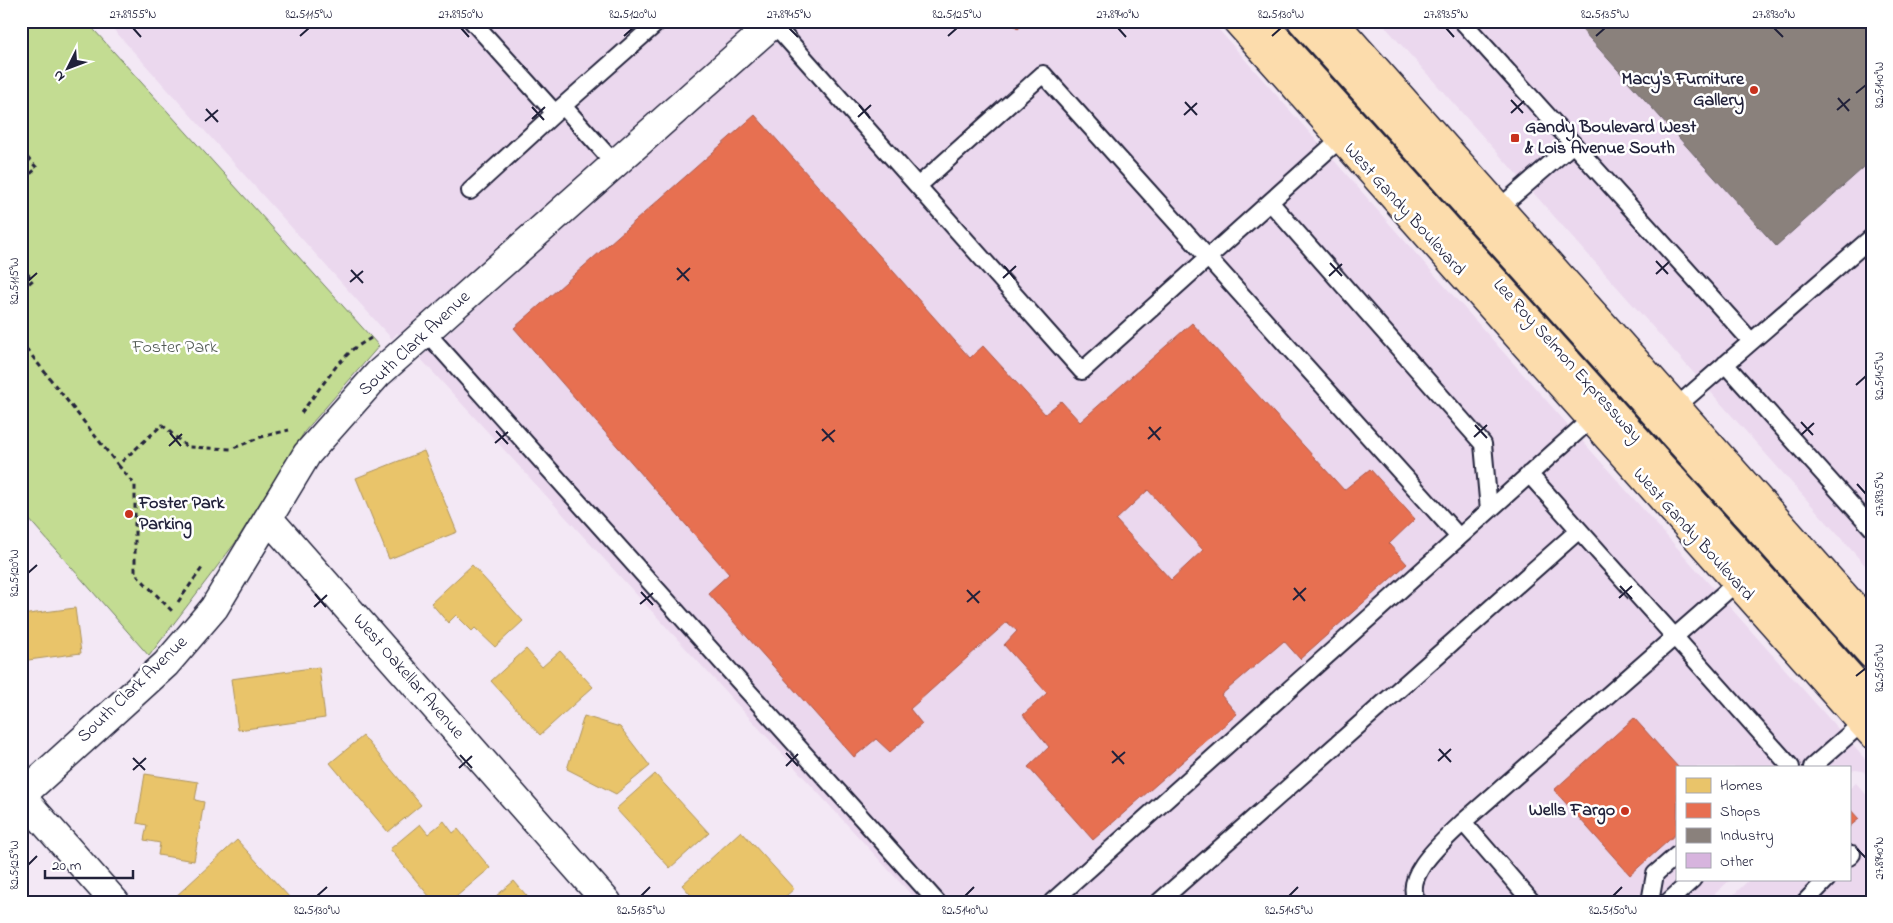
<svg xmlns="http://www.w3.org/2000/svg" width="1893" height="923" viewBox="0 0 1893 923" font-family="'Indie Flower',sans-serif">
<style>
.built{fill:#ebd8ee}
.green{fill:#c3dc92;stroke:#727f66}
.homes{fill:#e9c46a;stroke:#ad935c}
.shops{fill:#e76f51;stroke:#ac584a;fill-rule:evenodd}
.industry{fill:#8a817c;stroke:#6b6468}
.building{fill:#d7b4de;stroke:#22223b}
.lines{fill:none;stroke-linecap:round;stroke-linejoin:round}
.lane-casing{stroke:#22223b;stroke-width:20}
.street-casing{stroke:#22223b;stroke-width:31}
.primary-casing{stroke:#22223b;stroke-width:31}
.highway-casing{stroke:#22223b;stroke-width:31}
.path{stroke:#22223b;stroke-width:3;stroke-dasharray:5 4;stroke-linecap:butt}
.lane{stroke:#fff;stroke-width:16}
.street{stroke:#fff;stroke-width:28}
.primary{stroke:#fcdcac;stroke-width:28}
.highway{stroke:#fcdcac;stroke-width:28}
.ticks{fill:none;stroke:#22223b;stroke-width:2}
.poi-dot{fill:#c8321e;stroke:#fff;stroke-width:2}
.labels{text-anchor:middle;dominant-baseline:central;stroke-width:5;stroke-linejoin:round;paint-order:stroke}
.poi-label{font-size:18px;font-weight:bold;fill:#22223b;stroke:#fff;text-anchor:end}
.street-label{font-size:18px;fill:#22223b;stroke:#fff}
.park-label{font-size:18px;fill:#525a55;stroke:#fff}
.neatline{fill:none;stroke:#22223b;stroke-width:2}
.ticks-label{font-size:12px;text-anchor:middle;fill:#22223b}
</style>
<rect width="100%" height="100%" fill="#f3e8f5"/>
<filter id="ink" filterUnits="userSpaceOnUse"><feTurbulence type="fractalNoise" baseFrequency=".02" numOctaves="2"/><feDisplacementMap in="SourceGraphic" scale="10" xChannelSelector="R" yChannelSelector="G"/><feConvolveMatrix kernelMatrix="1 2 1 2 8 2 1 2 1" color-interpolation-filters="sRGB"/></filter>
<g filter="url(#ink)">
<path class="built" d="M106,21H753L399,335L397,333L392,339Z
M798,21H1211L1369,200L1368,201L1371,203L1872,767V780L1863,771L1855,770L1849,772V767H1677V879H1731L1706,902H918L420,358Z
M1380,21H1872V573Z
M1856,783L1872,801V902H1726L1750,879H1849V789Z"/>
<path class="green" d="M21,21H86L379,346L305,431L235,543L149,656L21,510Z"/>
<path class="homes" d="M424,451L457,532L389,559L356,478Z
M472,565L523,621L495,647L475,628L472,631L456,615L448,623L431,603Z
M75,608L81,653L21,661V615Z
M526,649L542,667L560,651L593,687L540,735L491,681Z
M319,667L325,718L238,730L231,679Z
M584,716L620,727L650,766L616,794L567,769Z
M363,736L421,805L388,832L330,763Z
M145,774L198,782L195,800L204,802L194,861L158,855L160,843L144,840L147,825L137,823Z
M655,774L709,833L670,868L616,809Z
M444,821L453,833L458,829L490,868L450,902H434L390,849L420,824L428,834Z
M741,831L794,889L779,902H697L682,885Z
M237,840L290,898L286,902H177L174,898Z
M514,881L532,902H489Z"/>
<path class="shops" d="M1011,21H1027L1018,29Z
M755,115L970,358L983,346L1045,414L1061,401L1080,422L1192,323L1344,490L1370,469L1415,519L1389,544L1407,564L1300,659L1284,641L1221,695L1237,714L1093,840L1028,767L1049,747L1023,715L1047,693L1004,645L1017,631L1007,622L910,709L922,724L890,752L876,739L854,757L708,593L729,574L514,328ZM1148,490L1203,550L1171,580L1116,520Z
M1634,718L1678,767L1677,833L1630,875L1554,790Z
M1849,808L1859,819L1849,827Z"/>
<path class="industry" d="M1574,21H1872V160L1776,246Z"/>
<path class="building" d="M21,272L28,281L21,287Z"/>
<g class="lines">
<g class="lane-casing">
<path id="lane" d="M472,21L555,113
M1462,21L1751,341
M773,23L1082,371L1341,138
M563,106L615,164
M918,186L1043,74L1459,537
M470,191L555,113L659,21
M1270,202L1483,444L1489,510
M1499,208L1573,144
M426,332L937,902
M1725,364L1872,528
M1676,407L1872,237
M1529,474L1791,767
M1812,767L1862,723
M1463,822L1532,902
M1849,857L1852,854
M1052,902L1590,420
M1159,902L1579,530
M1418,902C1399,877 1447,838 1463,822L1736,583
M1650,902L1655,874L1677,855
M1668,902L1693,879
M1805,902L1827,879"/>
</g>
<g class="street-casing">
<path id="street" d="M269,519L607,902
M21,796L166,664L214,608L307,454L378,374L776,21
M21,796L115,902"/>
</g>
<g class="primary-casing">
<path id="primary" d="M1237,21L1872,734
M1333,21L1872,627"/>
</g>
<g class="highway-casing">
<path id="highway" d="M1261,21L1872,701
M1302,21L1872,655"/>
</g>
<path class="path" d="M21,151L37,168L21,182
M21,267L33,280L21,290
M21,342L118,465L162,425L187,447L231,449L261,437L289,430
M301,413L338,364L353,349L371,338
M118,465L135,485V573L172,611
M178,602L202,568"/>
<use href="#lane" class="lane"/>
<use href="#street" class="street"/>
<use href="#primary" class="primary"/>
<use href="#highway" class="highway"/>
</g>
</g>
<path class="ticks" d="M133,28L141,37M461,28L469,37M789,28L798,37M1118,28L1126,37M1446,28L1454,37M1774,28L1783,37M300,36L309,28M624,36L633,28M948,36L957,28M1272,36L1281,28M1596,36L1605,28M1856,93L1866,85M1838,98L1849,111M1511,100L1523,113M1185,102L1197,115M859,105L870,118M532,107L544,120M206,109L218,122M1837,110L1850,99M1511,113L1524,101M1184,115L1197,103M858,117L871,105M532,119L545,107M205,121L218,110M1656,261L1668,274M1330,263L1342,276M1004,266L1015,279M677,268L689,281M351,270L363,283M1656,274L1669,262M1329,276L1342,264M1003,278L1016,266M677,280L690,268M28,281L37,273M350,282L363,271M1856,385L1866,376M1801,422L1813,435M1475,425L1487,438M1149,427L1160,440M822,429L834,442M496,431L508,444M170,433L181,446M1801,435L1814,423M1474,437L1487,425M1148,439L1161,427M822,441L835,430M495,443L508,432M169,446L182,434M1857,484L1866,494M28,573L37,565M1620,586L1632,599M1294,588L1305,601M967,590L979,603M641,592L653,605M315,594L326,607M1619,598L1632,586M1293,600L1306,588M967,602L980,591M640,604L653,593M314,607L327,595M1856,676L1866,668M1439,749L1451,762M1112,751L1124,764M786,753L798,766M460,755L472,768M133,758L145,770M1438,761L1451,749M1112,763L1125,752M786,766L798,754M459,768L472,756M133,770L146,758M1857,849L1866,858M28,865L37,856M317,896L327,887M641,896L650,887M965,896L974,887M1289,896L1298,887M1613,896L1622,887"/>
<g class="poi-dot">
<circle cx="1754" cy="90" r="5"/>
<rect x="1510" y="133" width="10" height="10" rx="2.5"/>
<circle cx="129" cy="514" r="5"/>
<circle cx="1625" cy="811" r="5"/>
</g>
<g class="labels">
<g class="poi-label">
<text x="1744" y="80">Macy's Furniture<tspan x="1744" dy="21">Gallery</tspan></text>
<text x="1525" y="128" text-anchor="start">Gandy Boulevard West<tspan x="1525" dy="21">&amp; Lois Avenue South</tspan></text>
<text x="139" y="504" text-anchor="start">Foster Park<tspan x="139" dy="21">Parking</tspan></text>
<text x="1615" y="811">Wells Fargo</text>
</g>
<g class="street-label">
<text transform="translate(1404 210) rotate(48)">West Gandy Boulevard</text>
<text transform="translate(415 344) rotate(-43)">South Clark Avenue</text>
<text transform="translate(1567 361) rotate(48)">Lee Roy Selmon Expressway</text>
<text transform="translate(1693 535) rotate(48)">West Gandy Boulevard</text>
<text transform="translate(408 677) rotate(49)">West Oakellar Avenue</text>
<text transform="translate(133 690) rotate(-44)">South Clark Avenue</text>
</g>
<g class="park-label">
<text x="175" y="348">Foster Park</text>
</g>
</g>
<rect width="1893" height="923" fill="none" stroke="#fff" stroke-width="55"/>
<rect x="1676" y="766" width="175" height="115" fill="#ffffff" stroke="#a7a7b1"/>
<rect x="1686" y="778" width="25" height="15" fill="#e9c46a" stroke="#a7a7b1"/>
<text x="1720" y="790" font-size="15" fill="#22223b">Homes</text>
<rect x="1686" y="803" width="25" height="15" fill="#e76f51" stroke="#a7a7b1"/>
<text x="1720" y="816" font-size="15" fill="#22223b">Shops</text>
<rect x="1686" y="828" width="25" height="15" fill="#8a817c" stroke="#a7a7b1"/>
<text x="1720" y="840" font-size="15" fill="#22223b">Industry</text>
<rect x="1686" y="853" width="25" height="15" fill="#d7b4de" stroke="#a7a7b1"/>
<text x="1720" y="866" font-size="15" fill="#22223b">Other</text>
<g transform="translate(68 68) rotate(228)" stroke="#ffffff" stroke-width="4" paint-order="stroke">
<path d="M0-4L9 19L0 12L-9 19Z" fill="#22223b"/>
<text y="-8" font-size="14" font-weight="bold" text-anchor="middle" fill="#22223b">N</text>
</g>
<path d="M45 870v8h88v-8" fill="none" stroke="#22223b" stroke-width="2.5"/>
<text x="52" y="870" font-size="15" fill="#22223b" stroke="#ffffff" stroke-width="4" paint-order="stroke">20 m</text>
<rect x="28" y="28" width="1838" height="868" class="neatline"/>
<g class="ticks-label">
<text x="133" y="18">27.8955°N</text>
<text x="309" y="18">82.5115°W</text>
<text x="461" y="18">27.8950°N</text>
<text x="633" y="18">82.5120°W</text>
<text x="789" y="18">27.8945°N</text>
<text x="957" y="18">82.5125°W</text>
<text x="1118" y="18">27.8940°N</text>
<text x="1281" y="18">82.5130°W</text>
<text x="1446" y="18">27.8935°N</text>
<text x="1605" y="18">82.5135°W</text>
<text x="1774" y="18">27.8930°N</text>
<text transform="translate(1879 85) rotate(-90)" y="4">82.5140°W</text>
<text transform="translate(14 281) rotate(-90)" y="4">82.5115°W</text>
<text transform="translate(1879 376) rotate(-90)" y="4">82.5145°W</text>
<text transform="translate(1879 494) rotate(-90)" y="4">27.8935°N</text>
<text transform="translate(14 573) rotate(-90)" y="4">82.5120°W</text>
<text transform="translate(1879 668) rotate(-90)" y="4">82.5150°W</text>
<text transform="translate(1879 858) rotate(-90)" y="4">27.8940°N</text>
<text transform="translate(14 865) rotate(-90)" y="4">82.5125°W</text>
<text x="317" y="914">82.5130°W</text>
<text x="641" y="914">82.5135°W</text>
<text x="965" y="914">82.5140°W</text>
<text x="1289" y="914">82.5145°W</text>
<text x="1613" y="914">82.5150°W</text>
</g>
</svg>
